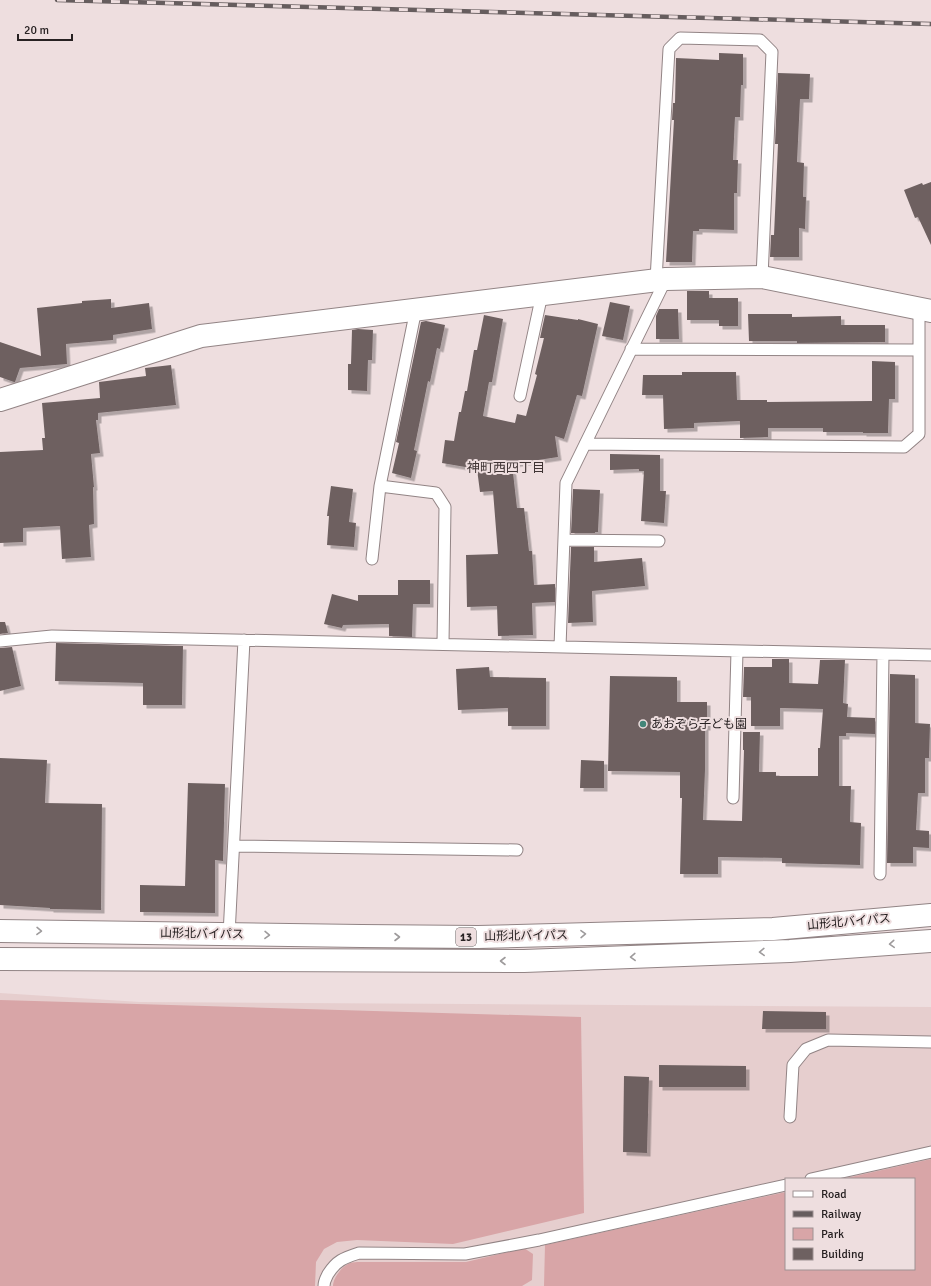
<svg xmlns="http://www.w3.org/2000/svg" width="931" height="1286" viewBox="0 0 931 1286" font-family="Signika,'Noto Sans JP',sans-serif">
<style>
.built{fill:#e6cece;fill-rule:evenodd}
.green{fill:#d8a5a7}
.building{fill:#6e6161;filter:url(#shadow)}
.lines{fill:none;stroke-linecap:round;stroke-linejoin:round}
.lane-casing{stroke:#928485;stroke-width:13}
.street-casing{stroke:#928485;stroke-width:24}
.highway-casing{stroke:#928485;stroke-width:24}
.lane{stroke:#fff;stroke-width:11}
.street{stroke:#fff;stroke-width:22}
.highway{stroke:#fff;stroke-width:22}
.rail-casing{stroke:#665d5e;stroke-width:4.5}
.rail{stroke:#eededf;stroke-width:3;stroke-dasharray:9;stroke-linecap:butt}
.oneway{stroke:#9e9b9c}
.poi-dot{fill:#438679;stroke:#eededf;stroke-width:1.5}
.labels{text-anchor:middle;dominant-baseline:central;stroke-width:4;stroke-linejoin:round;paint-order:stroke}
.shield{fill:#eededf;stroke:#635a5b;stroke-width:1}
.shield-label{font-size:11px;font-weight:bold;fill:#272122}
.poi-label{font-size:12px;fill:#272122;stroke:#eededf;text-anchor:start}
.street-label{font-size:12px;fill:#272122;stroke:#eededf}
.neighbourhood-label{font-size:13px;fill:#3f3434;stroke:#eededf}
</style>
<defs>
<filter id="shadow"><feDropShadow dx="3.5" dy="3.5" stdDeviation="0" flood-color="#0004"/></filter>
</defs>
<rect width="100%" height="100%" fill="#eededf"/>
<path class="built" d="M0,993L140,1002L931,1007V1286H0ZM786,1179H914V1269H786Z"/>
<path class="green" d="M0,1000L581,1017L584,1213L453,1244L357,1240L337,1242L324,1249L316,1262L315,1286H0Z
M931,1159V1286H544L545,1245L786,1192V1269H914V1179H842Z
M524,1248L533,1254L532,1280L522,1286H333C333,1278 342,1266 350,1263C353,1262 357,1262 360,1262H466Z"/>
<path class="building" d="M719,53L743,54V85H741L740,117H735L733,160H738L737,193H734V230L699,229V231H693L692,262H666L674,120H672L673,103H675L676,58L719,60Z
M778,73L810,74L809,99H800L797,162L804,163L803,197H806L805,229L799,228V257H770L771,235H774L776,190L778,144H775Z
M931,182V245L918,217L915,218L904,190L922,183L923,185Z
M687,291H709V298H738V326H719V320H687Z
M111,299V308L149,303L152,329L113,335V340L66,344L67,364L20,368L15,382H14L0,377V342L41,356L37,308L82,303V301Z
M610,302L630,306L623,340L602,336Z
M659,309H678L679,339H656V316Z
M748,314H792V317L841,316V325H885V342L797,343V341H749Z
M484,315L503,319L492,382H489L483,416L515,423L517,414L526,416L537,375L535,374L544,338H540L545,315L578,320V319L598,324L582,396L577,395L564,439L555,436L558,457L512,464L517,508H524L529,551H532L534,585L555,584V602L532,603L533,635L498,636L497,606L467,607L466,555L498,554L493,491L480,492L477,469L442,463L445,440L454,441L459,412H461L465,391H467L474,350H477Z
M426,321L445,325L440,349L437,348L430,382L428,381L414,450L417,451L411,478L392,473L399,443L396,442L421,322Z
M358,329L373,330L372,360H368L367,391L348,390V364H351L352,330Z
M872,361L895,362V399H889L888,433H863V432H823V428H768V437L740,438V421L694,423V428L664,429L663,395H642L643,375H682V372H736L737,400H767V402L872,401Z
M171,365L176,405L98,413V420H96L100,453L91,454L94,487H93L94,524L89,525L91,557L62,559L60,526L23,528V542L0,543V452L43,450L42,438H45L42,403L100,398L99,382L146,376L145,368Z
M610,454L660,455V491H666L664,523L641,521L644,471H639V469L610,470Z
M331,486L353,489L349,522L356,523L354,547L327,545L329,516H327Z
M573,489L600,490L598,532H595V533H571Z
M571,547H594V562L642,558L645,586L592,591L593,622L568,623Z
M398,580H430V604H413L412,637L389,636V624L343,625L342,628L324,624L332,594L358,601V595H398Z
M0,622H5L8,633L0,634Z
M56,643L183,646L182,705H143V683L55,681Z
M12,647L21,686L0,691V648Z
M772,659H789V683L818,684L820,660H845L843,703L848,704L847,717L875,718V734L846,733V736H839V786H851L850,822L861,823L860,865L782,863V858L718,857V874H680L682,798H680V772L608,771L610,676L677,677V702H707V727H705V770L703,820L742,821L744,750H743V732H760L759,772H776V776H818V748H820L823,709L780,708V726H751V697H743L744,667H772Z
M489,667L490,677L546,678V726H508V708L458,710L456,669Z
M890,674L915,675V723L930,724L929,758H925V793H918L916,830L929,831V848L913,847V863H887Z
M0,758L47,760L45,803L102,804L101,910L50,909V908L0,905Z
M581,760L604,761V788H580Z
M188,783L225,784L223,861L215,860V913L140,912V885L185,886Z
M763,1011L826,1012V1029H762Z
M659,1065L746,1066V1087H659Z
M624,1076L649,1077L647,1153L623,1152Z"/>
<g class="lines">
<g class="lane-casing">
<path id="lane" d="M656,280L669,49L680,38L760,40L772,52L762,277
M631,349L918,350
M520,396L542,294
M585,444L904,447L919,434V309
M380,486L436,493L445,507L443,644
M564,540L659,541
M372,559L380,486L416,309
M0,641L52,636L931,655
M560,647L566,483L666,279
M733,798L737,651
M234,846L517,850
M880,874L883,654
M229,935L244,640
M790,1117L793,1065L806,1049L828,1040L931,1042
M811,1179L931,1152
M324,1286C324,1281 326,1278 328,1274C337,1260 344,1258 359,1253L465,1254L539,1240L786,1185"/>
</g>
<g class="street-casing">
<path id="street" d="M0,400L201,336L666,279L762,277L931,311"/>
</g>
<g class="highway-casing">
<path id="highway" d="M0,931L361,936L478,937L773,929L931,915
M0,959L524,961L790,951L931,941"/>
</g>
<use href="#lane" class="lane"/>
<use href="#street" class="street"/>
<use href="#highway" class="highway"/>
<g class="rail-casing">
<path id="rail" d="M57,0L931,24"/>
</g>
<use href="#rail" class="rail"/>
</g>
<defs><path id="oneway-chevron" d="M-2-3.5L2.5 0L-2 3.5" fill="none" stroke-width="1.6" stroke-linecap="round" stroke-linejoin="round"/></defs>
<g class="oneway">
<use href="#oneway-chevron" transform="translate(39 931) rotate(1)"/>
<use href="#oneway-chevron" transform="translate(583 934) rotate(-1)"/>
<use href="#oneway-chevron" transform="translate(267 935) rotate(1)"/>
<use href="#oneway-chevron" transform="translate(397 937)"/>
<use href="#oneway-chevron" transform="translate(892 944) rotate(176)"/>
<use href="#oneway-chevron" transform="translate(762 952) rotate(178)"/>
<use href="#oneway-chevron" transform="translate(633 957) rotate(178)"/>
<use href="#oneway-chevron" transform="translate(503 961) rotate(-180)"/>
</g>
<circle class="poi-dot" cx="643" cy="724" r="4"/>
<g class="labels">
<rect class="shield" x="456" y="928" width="20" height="18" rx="3"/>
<g class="shield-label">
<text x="466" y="937">13</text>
</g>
<g class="poi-label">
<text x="651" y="724">あおぞら子ども園</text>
</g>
<g class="street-label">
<text transform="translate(849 922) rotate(-5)">山形北バイパス</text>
<text transform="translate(202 934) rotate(1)">山形北バイパス</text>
<text transform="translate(526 936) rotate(-1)">山形北バイパス</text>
</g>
<g class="neighbourhood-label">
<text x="506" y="468">神町西四丁目</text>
</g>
</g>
<rect x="785" y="1178" width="130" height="92" fill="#eededf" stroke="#9e9293"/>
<rect x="793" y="1191" width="20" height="6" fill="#ffffff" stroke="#9e9293"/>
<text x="821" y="1198" font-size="12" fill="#272122">Road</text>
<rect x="793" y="1211" width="20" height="6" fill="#665d5e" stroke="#9e9293"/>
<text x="821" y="1218" font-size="12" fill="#272122">Railway</text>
<rect x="793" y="1228" width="20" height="12" fill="#d8a5a7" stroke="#9e9293"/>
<text x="821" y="1238" font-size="12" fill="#272122">Park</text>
<rect x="793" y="1248" width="20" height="12" fill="#6e6161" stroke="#9e9293"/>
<text x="821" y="1258" font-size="12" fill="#272122">Building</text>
<path d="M18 34v6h54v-6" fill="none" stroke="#272122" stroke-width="2"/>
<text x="24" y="34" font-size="12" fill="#272122" stroke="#eededf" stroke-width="3" paint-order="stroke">20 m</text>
</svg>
